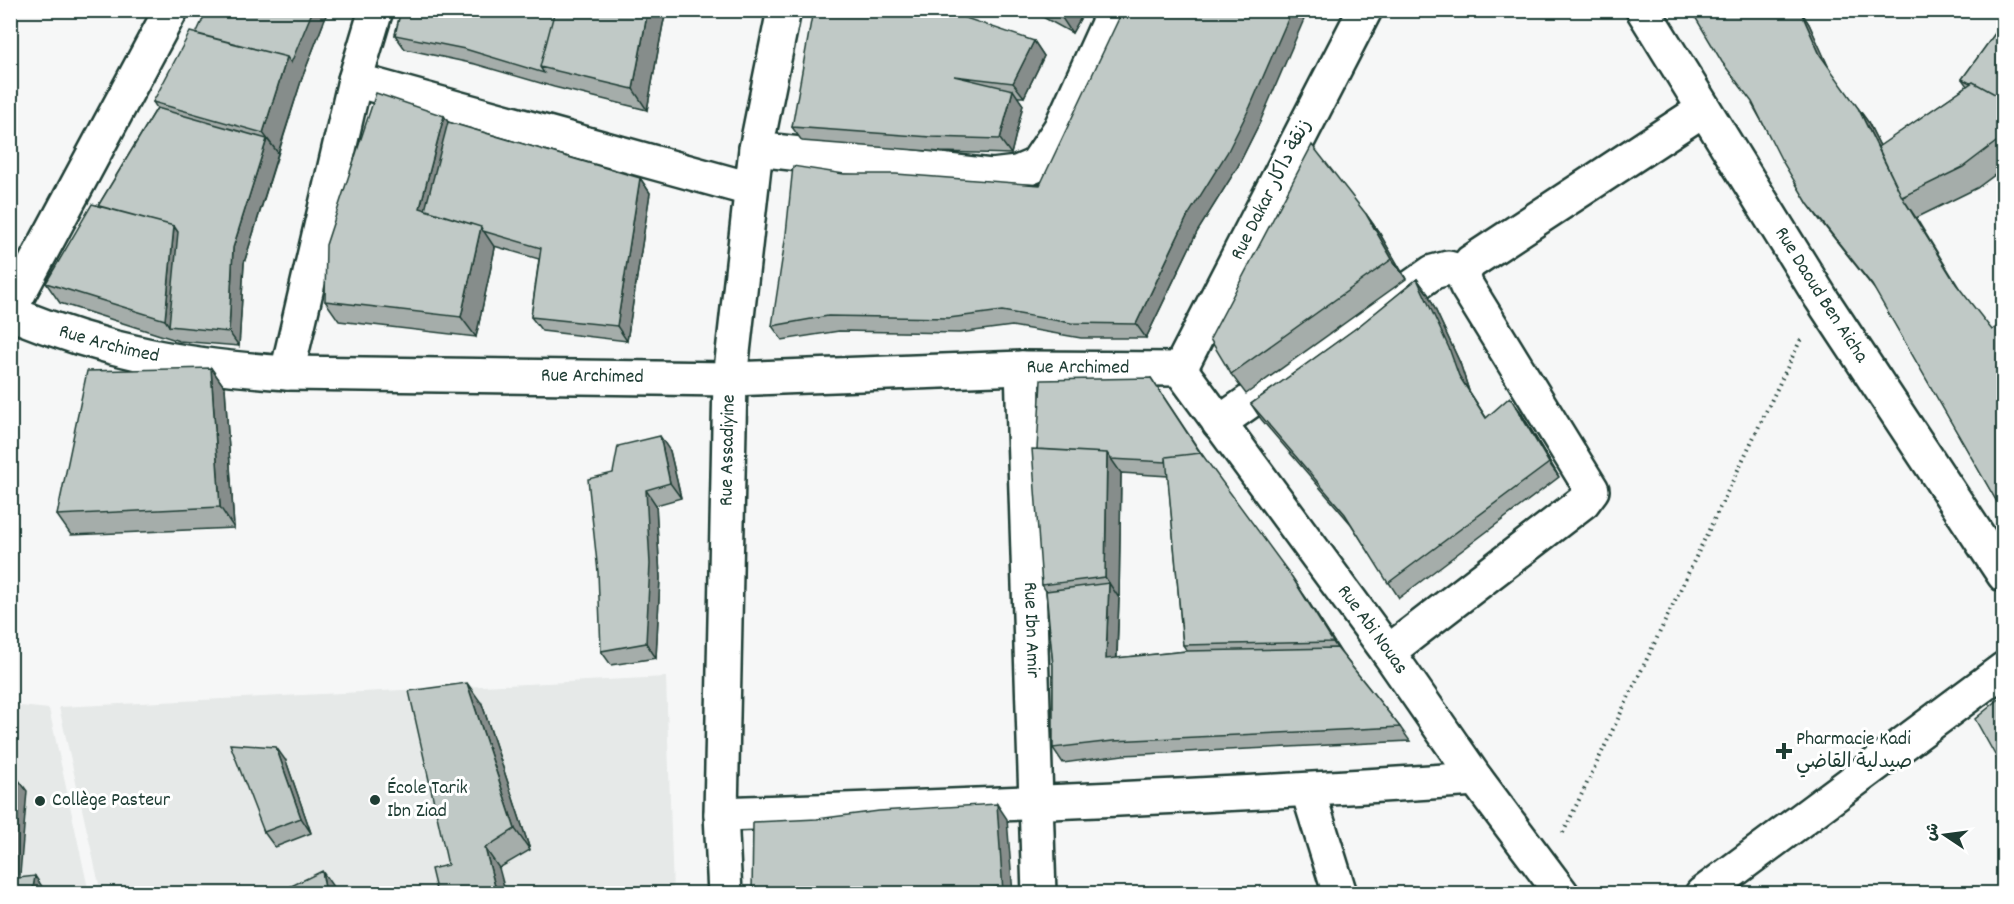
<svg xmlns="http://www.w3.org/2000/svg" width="2014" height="904" viewBox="0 0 2014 904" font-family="Dekko,'Playpen Sans Arabic',sans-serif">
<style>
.built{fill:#e6e9e8}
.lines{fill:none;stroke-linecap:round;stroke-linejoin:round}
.street-casing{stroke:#1f3d34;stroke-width:38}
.path{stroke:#1f3d34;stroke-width:4;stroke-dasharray:1.5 4.5;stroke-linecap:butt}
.street{stroke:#fff;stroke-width:33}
.wall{fill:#a5adaa;stroke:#1f3d34;stroke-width:1.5;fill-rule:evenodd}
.shaded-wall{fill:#868d8b;stroke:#1f3d34;stroke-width:1.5}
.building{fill:#c0c9c6;stroke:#1f3d34;stroke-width:1.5}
.poi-dot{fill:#1f3d34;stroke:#fff;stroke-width:2}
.labels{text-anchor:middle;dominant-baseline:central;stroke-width:6;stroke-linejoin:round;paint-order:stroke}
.street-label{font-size:20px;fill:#1f3d34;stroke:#fff}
.poi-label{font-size:20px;fill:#1f3d34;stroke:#fff;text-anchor:start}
</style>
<rect width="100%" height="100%" fill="#f6f7f7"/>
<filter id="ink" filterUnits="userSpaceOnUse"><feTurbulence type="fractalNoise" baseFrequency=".0167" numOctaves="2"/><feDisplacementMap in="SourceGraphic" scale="12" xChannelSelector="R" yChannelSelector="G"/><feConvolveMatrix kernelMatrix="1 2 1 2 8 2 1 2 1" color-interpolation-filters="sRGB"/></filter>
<g filter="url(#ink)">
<path class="built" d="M666,677L673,893H101L59,707Z
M11,705L49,709L89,893L11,894Z"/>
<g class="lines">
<g class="street-casing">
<g id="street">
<path id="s1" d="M1643,10L1821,298L2004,575"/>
<path d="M355,80L750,189"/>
<path d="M756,149L991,176L1017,173L1036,165L1060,129L1114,10"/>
<path d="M1463,272L1471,262L1704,109"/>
<path d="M10,310L171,10"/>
<path id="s2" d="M10,313C106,352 185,366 287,373L730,379L1022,368L1180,369"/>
<path id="s3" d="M1022,368L1039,894"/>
<path id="s4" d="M1180,369L1388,652L1476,779L1562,894"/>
<path d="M1180,369L1365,10"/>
<path d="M287,373L355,80L376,10"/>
<path d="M1219,423L1433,272L1448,268L1463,272"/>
<path d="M1388,652L1583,502L1592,490L1466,285L1463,272"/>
<path d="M1308,791L1340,894"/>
<path d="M721,814C972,806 1224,796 1476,779"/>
<path id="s5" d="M725,894L721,814L730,379L756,149L784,10"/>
<path d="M1702,894L2004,669"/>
</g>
</g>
<path class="path" d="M1563,833L1801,339"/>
<use href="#street" class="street"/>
</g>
<path class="wall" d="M401,10H667L663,24L647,110L554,87L475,64L405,49L395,35Z
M1030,10H1085L1072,33Z
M1800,10L1809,24L1829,69L1868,122L1880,146L1967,86L1962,79L2004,21V168L1977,188L1916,218L2004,514L1876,291L1819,219L1808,204L1752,104Z
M323,24L302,78L244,263L239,346L179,341L60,303L46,283L98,206L157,108L153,102L196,34Z
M1034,41L1044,56L1024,97H1017L1023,105L1011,154L941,152L802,141L792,127Z
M444,116L448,122L640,178L650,193L627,341L542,331L531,317L539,259L494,246L495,248L476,337L339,321L325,301Z
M1260,122L1237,168L1197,232L1146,338H1081L1012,326L959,333L839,331L782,340L772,326L844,174L1040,185Z
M1366,214L1380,234L1406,279L1246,394L1231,374Z
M1417,279L1428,294L1460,363L1469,391L1486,418L1520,411L1559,477L1399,598L1351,524L1261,419L1251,404L1359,326Z
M211,368L225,388L234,528L71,535L57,515Z
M1151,378L1209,465L1306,598L1342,654L1400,727L1410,741L1123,755L1063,763L1053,748V665L1046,591L1042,585L1037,449ZM1121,473L1168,476L1183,645L1187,651L1117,658L1119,598Z
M670,451L681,498L656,505L660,578L656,658L611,665L601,651L613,473Z
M482,704L530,850L499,868L448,865Z
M286,761L311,833L275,847L264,832Z"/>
<path class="shaded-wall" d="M313,10H328L323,24L302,78L278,153L263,133L287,57Z
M648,10H667L663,24L647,110L633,89Z
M1066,10H1085L1072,33L1062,18Z
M1292,10H1308L1260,122L1237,168L1197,232L1146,338L1136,324L1187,217Z
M1800,10L1809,24L1830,70L1820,55Z
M1034,41L1044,56L1024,97L1013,83Z
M1013,90L1023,105L1011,154L1000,139Z
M1858,108L1868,122L1905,196L1903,197Z
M444,116L458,137L437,218L420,208Z
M267,139L278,153L244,263L239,346L229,332L233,248Z
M640,178L650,193L627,341L617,326Z
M1906,203L1916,218L1966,299L1956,284Z
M1366,214L1380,234L1406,279L1392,259Z
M174,226L188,247L169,326L165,320Z
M481,227L495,248L476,337L461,317Z
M1417,279L1428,294L1460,363L1469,391L1496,433L1459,376Z
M211,368L225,388L234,528L220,507Z
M1510,397L1520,411L1559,477L1549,463Z
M660,436L670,451L681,498L670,483Z
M1107,453L1121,473L1119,598L1105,577Z
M646,490L656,505L660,578L656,658L646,643Z
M1292,577L1306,598L1347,663L1333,642Z
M1109,583L1119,598L1116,673L1106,659Z
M467,683L482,704L530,850L515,829Z
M276,747L286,761L311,833L301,818Z
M10,768L27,791L19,886L10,873Z
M997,804L1007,819L1013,894H999Z
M485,848L499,868L506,894H497Z
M322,871L336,891L337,894H326Z
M35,876L47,894H32Z"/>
<path class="building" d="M207,10H313L291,63L287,57L196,34Z
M401,10H555L540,67L544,73L465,49L395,35Z
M555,10H648L633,89L540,67Z
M813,10H933L960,16L1034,41L1013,83L954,76L1013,90L1000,139L931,137L792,127Z
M1047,10H1066L1062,18Z
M1123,10H1292L1250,107L1227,153L1187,217L1136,324L1071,323L1002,311L949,318L828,316L772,326L786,234L793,166L844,174H896L1040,185Z
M1691,10H1800L1820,55L1858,108L1902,197L1956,284L1992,330L2004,322V514L1872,285L1808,204L1781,159L1752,102L1722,62Z
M2004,21V99L1973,82L1970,83L1962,79Z
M190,32L287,57L263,133L153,102Z
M1973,82L2004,99V136L1963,167L1902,197L1878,147Z
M376,93L444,116L420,208L481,227L461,317L325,301L326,245Z
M157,108L267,139L233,248L229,332L169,326L178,232L174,226L98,206Z
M448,122L640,178L617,326L531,317L541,248L483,231L481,227L425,210Z
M1312,145L1366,214L1392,259L1231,374L1210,339Z
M92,204L174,226L165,320L46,283Z
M1417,279L1449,348L1459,376L1486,418L1510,397L1549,463L1388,583L1345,514L1251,404L1359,326Z
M211,368L220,507L57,515L87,371Z
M1151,378L1203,457L1201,453L1166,457V462L1111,459L1107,453L1037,449L1041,380Z
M660,436L670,483L646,490L650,564L646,643L601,651L598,572L588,479L613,473L618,446Z
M1032,449L1107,453L1105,577L1042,585Z
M1201,453L1292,577L1333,642L1183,645L1166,457Z
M1109,583L1106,659L1187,651L1337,648L1400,727L1113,741L1053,748V665L1046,591Z
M467,683L515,829L485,848L497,894H437L431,869L448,865L409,691Z
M2004,695V771L1975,719Z
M230,744L276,747L301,818L264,832Z
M997,804L1003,892L999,887L919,894H752L753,822L817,819L879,811Z
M322,871L326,894H275Z
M35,876L32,894H10V879Z
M999,887V894H919Z"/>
</g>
<g class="poi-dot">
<path d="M1781 742h6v6h6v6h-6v6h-6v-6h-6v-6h6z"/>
<circle cx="375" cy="800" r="6"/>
<circle cx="40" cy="801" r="6"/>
</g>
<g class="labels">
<g class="street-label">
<text transform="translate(1272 190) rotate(-63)">Rue Dakar زنقة داكار</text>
<text stroke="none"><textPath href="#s1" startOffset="336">Rue Daoud Ben Aicha</textPath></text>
<text stroke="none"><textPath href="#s2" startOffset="104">Rue Archimed</textPath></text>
<text stroke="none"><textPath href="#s2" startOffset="1076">Rue Archimed</textPath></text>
<text stroke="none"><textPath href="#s2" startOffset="590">Rue Archimed</textPath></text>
<text stroke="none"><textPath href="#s5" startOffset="444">Rue Assadiyine</textPath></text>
<text stroke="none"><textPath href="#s3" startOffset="262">Rue Ibn Amir</textPath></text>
<text stroke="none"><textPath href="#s4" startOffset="324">Rue Abi Nouas</textPath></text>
</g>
<g class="poi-label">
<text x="1796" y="740">Pharmacie Kadi<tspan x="1796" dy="23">صيدلية القاضي</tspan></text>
<text x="387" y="789">École Tarik<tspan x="387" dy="23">Ibn Ziad</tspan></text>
<text x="52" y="801">Collège Pasteur</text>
</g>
</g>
<rect width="2014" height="904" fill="none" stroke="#fff" stroke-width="36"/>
<rect x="18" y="18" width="1978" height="868" fill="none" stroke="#1f3d34" stroke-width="2" filter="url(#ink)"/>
<g transform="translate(1945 835) rotate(283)" stroke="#ffffff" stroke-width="4.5" paint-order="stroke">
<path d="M0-4.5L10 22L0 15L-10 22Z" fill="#1f3d34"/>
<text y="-9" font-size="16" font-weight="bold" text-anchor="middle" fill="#1f3d34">ش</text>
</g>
</svg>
